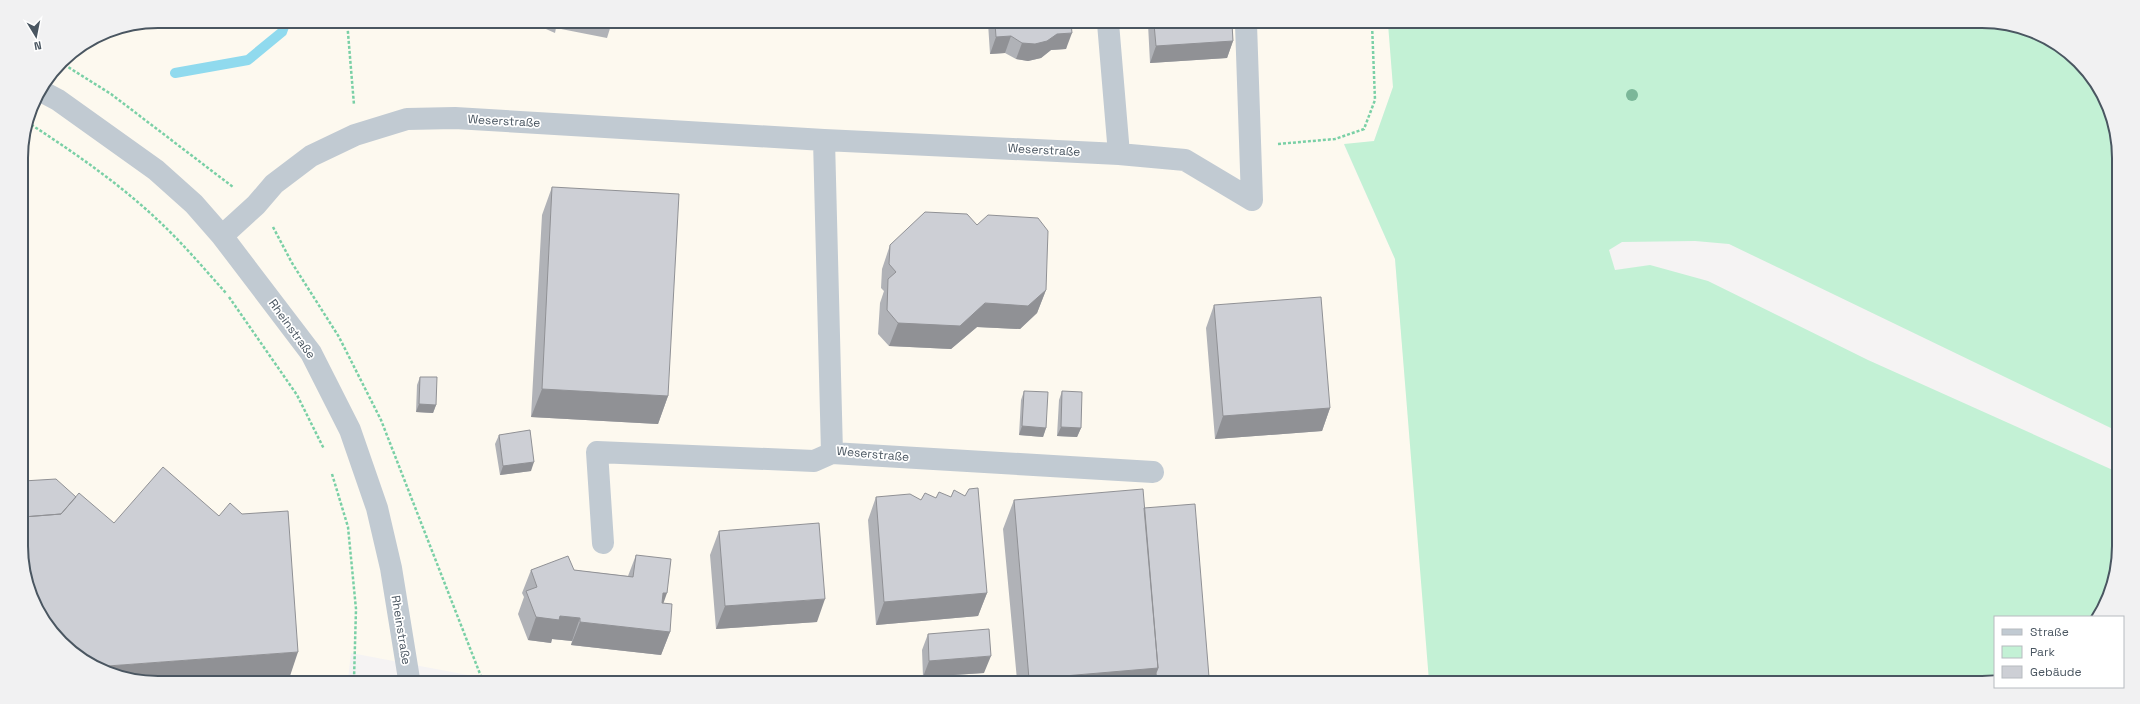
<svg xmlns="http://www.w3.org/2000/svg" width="2140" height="704" viewBox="0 0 2140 704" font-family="'Space Grotesk',sans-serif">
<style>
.commercial{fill:#fdf9ef}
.green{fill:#c3f1d5}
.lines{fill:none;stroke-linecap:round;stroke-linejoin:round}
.stream{stroke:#90daee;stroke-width:10}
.path{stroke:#7ad0a6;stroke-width:2.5;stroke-dasharray:3 2;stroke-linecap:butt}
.minor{stroke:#c1cad2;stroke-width:22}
.tree{fill:#7bb799}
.wall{fill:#b0b2b7}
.shaded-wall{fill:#909195}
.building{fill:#cdcfd5;stroke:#909195}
.labels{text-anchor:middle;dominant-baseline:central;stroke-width:3.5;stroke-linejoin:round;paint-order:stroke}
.street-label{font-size:12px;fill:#4a5661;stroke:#fff}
.rim{fill:none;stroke:#4a5661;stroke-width:2}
</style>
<rect width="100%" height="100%" fill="#f5f3f3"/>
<path class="commercial" d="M158,21L1389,24L1393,87L1374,141L1344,145L1395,259L1430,681L556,679L534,677L489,679L351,653L348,679L122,678L55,637L24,573L21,149L31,105L61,61L106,31Z"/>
<path class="green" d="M1388,24L2018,26L2058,44L2085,67L2116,131L2115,430L1729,244L1695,241L1622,242L1609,250L1615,270L1650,265L1708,281L1868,360L2115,471L2114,582L2098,617H1995V682L1991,683L1429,681L1395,259L1344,144L1374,141L1393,87Z"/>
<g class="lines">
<path class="stream" d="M175,73L248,60L282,32L286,21"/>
<path class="path" d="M347,21L354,105
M60,62L111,94L233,187
M27,122C75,153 123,186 164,226C186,247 206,271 226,293
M1278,144L1335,139L1364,129L1375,100L1372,24
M273,227L292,263L339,337L381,420L482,679
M229,297L297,395L324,449
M332,474L348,527L356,609L354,679"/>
<path class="minor" d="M1108,23L1119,154
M1246,24L1252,200
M41,91L58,100L156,170L194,204L222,236L311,353L350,430L377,508L391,568L409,679
M824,140L832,453L1153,472
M222,236L256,205L274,184L311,156L355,135L407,119L455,118L824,140L1119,154L1185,160L1252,200
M603,543L597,452L814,461L832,453"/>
</g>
<circle class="tree" cx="1632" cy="95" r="6"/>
<path class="wall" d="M530,22H612L607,38L556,28L555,33Z
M988,23H1071L1066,49L1051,50L1041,58L1028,61L1016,59L1005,53L990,54Z
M1148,24H1232L1233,41L1227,58L1150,63Z
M552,187L668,396L658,424L531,417L542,215Z
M977,225L1046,290L1037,313L1020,329L977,327L951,349L889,346L878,334L880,303L884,291L881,288L882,269L890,245Z
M1214,305L1330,408L1322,431L1215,439L1206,328Z
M420,377L436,405L433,413L416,412L417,385Z
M1024,391L1046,428L1043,437L1019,435L1021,400Z
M1062,391L1081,428L1077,437L1057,436L1059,400Z
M499,435L531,471L500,475L495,444Z
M965,496L987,593L978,616L876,625L868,520L876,497L921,500Z
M1014,500L1144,508L1207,681L1017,680L1003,529Z
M719,531L817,622L716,629L710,555Z
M636,555L663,603L670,632L661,655L571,645L572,641L552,639L551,643L528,640L518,614L524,597L522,593L531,570H574L628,576Z
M928,634L984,673L923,677L922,650Z"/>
<path class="shaded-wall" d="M1072,33L1066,49L1051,50L1041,58L1028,61L1016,59L1022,43L1057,34Z
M1011,36L1005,53L990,54L996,37Z
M1233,41L1227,58L1150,63L1156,46Z
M1046,290L1037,313L1020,329L977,327L951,349L889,346L898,323Z
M542,389L668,396L658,424L531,417Z
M419,404L436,405L433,413L416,412Z
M1330,408L1322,431L1215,439L1223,416Z
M1022,426L1046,428L1043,437L1019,435Z
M1061,427L1081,428L1077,437L1057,436Z
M534,462L531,471L500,475L503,466Z
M663,593H667L659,616Z
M987,593L978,616L876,625L884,602Z
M825,599L817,622L716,629L725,606Z
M560,616L580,618L572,641L552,639L551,643L528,640L536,617Z
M580,622L670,632L661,655L571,645Z
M298,652L289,679L122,678L94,667Z
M991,656L984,673L923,677L929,661Z
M1158,668L1154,681L1029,680V679Z
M1209,677L1207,681H1193L1195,678Z"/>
<path class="building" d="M995,23H1071L1072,33L1057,34L1047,41L1035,44L1022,43L1011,36L996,37Z
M1154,24H1232L1233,41L1156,46Z
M552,187L679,194L668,396L542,389Z
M925,212L967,214L977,225L988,215L1038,218L1048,231L1046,290L1028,306L985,303L960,326L898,323L887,310L888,279L896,272L889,264L890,245Z
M1321,297L1330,408L1223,416L1214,305Z
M420,377H437L436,405L419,404Z
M1024,391L1048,392L1046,428L1022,426Z
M1062,391L1082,392L1081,428L1061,427Z
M530,430L534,462L503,466L499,435Z
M163,467L219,516L230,503L242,514L288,511L298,652L94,667L89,665L55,637L24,573L23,517L61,514L79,493L114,523Z
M56,479L76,497L61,514L23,517V481Z
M978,488L987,593L884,602L876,497L910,494L921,500L925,493L936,498L939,492L951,497L954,490L965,496L969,489Z
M1143,489L1158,668L1029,679L1014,500Z
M1195,504L1209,677L1195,678L1193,681H1172L1171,680L1157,681L1156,673L1158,668L1144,508Z
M819,523L825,599L725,606L719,531Z
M636,555L671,559L667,593H663L662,603L672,604L670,632L580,622V618L560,616L559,620L536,617L526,591L537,587L531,570L568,556L574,570L633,577Z
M989,629L991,656L929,661L928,634Z"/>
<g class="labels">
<g class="street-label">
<text transform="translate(504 121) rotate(3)">Weserstraße</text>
<text transform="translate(1044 150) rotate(3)">Weserstraße</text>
<text transform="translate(292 329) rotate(54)">Rheinstraße</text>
<text transform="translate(873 454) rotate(5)">Weserstraße</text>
<text transform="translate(401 630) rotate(81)">Rheinstraße</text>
</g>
</g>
<path d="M0 0H2140V704H0ZM158 28H1982A130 130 0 0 1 2112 158V546A130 130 0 0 1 1982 676H158A130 130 0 0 1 28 546V158A130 130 0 0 1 158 28Z" fill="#f1f1f2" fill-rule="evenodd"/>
<path class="rim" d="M158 28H1982A130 130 0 0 1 2112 158V546A130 130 0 0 1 1982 676H158A130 130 0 0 1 28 546V158A130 130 0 0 1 158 28Z"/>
<rect x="1994" y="616" width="130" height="72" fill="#ffffff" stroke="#b7bbc0"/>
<rect x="2002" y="629" width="20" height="6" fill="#c1cad2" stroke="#b7bbc0"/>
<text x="2030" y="636" font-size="12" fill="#4a5661">Straße</text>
<rect x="2002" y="646" width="20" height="12" fill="#c3f1d5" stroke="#b7bbc0"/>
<text x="2030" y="656" font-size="12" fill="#4a5661">Park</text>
<rect x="2002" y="666" width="20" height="12" fill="#cdcfd5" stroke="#b7bbc0"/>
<text x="2030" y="676" font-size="12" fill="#4a5661">Gebäude</text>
<g transform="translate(36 36) rotate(170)" stroke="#ffffff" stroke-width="3" paint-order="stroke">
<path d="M0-3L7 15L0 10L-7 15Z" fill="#4a5661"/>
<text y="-6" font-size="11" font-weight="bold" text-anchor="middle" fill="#4a5661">N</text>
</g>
</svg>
